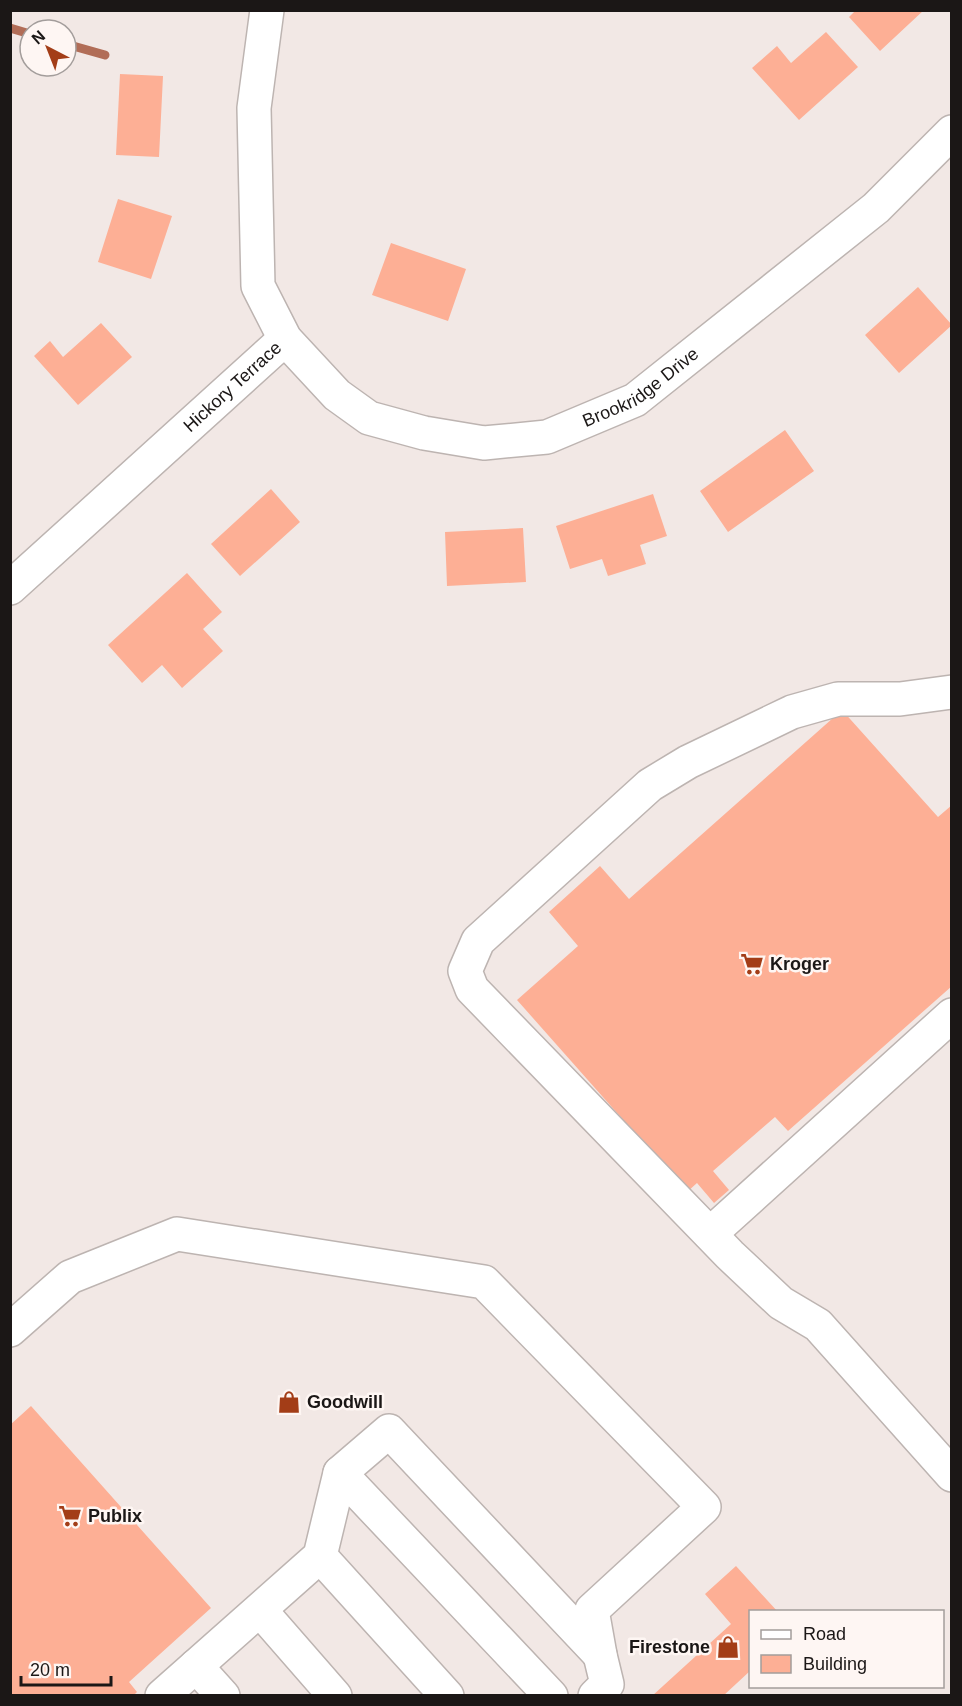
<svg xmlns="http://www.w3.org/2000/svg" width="962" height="1706" viewBox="0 0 962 1706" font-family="Arial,sans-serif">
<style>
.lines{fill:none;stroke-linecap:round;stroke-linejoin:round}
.stream{stroke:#b16d57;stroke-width:9}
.building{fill:#fdaf95}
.minor-casing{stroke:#bdb4b1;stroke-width:36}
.minor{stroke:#fff;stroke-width:33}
.labels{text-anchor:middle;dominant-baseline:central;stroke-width:5;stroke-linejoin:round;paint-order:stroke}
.street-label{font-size:18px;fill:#1b1716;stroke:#fef6f3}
.poi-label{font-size:18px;font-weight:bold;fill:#1b1716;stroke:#fef6f3;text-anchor:start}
</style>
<rect width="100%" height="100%" fill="#f2e8e5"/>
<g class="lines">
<path class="stream" d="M10,28L30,34
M66,44L105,55"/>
</g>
<path class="building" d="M856,10H924L880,51L849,17Z
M826,32L858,67L799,120L752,68L777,46L791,63Z
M120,74L163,76L159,157L116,155Z
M118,199L172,216L151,279L98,262Z
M391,243L466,269L448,321L372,295Z
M918,287L952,325L899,373L865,335Z
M101,323L132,357L78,405L34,356L50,341L63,357Z
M785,430L814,471L728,532L700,491Z
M271,489L300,522L240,576L211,544Z
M653,494L667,536L640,545L646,564L608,576L602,559L570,569L556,526Z
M523,528L526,582L447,586L445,532Z
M187,573L222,612L203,629L223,651L182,688L162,665L142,683L108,645Z
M842,710L938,817L952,805V986L788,1131L775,1117L713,1171L729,1190L714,1203L697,1183L687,1192L517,1000L578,946L549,912L600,866L629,899Z
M31,1406L211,1608L129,1682L137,1692L133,1696H10V1425Z
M736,1566L778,1612H750V1671L723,1696H652L731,1624L705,1594Z"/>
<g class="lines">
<g class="minor-casing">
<g id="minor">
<path id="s1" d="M267,10L254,108L258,286L285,339L337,395L369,418L424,433L484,443L547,437L635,400L876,208L952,132"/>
<path id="s2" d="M10,588L285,339"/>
<path d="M952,692L900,699H838L792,712L688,762L650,785L478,941L465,971L472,989L730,1255L781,1303L818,1325L952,1475"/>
<path d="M710,1234L952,1015"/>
<path d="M10,1330L70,1277L177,1234L484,1282L704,1507L592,1610L600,1655L607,1684L595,1696"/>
<path d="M340,1473L551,1696"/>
<path d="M320,1556L447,1696"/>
<path d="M260,1610L335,1696"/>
<path d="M196,1666L223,1696"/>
<path d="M162,1696L320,1556L340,1473L389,1431L600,1655"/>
</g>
</g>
<use href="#minor" class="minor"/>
</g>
<defs>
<g id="supermarket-bare" transform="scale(1.8)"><path d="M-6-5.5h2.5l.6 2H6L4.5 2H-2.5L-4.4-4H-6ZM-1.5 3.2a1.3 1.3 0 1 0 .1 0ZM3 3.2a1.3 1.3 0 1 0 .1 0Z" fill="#a33d17" stroke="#fef6f3" stroke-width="2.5" paint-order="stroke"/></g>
<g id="shop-bare" transform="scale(1.8)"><path d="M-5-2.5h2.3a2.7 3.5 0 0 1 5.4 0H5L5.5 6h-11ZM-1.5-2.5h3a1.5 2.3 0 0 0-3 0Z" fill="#a33d17" stroke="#fef6f3" stroke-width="2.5" paint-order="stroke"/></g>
</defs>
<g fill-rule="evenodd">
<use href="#supermarket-bare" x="752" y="964"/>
<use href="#shop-bare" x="289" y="1402"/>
<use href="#supermarket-bare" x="70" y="1516"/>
<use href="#shop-bare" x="728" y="1647"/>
</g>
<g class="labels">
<g class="street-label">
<text stroke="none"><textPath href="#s1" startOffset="740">Brookridge Drive</textPath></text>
<text stroke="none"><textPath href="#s2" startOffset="300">Hickory Terrace</textPath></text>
</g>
<g class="poi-label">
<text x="770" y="964">Kroger</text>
<text x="307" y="1402">Goodwill</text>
<text x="88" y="1516">Publix</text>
<text x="710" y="1647" text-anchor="end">Firestone</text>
</g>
</g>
<rect width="962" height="1706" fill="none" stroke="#1b1716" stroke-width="24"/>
<rect x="749" y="1610" width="195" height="78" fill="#fef6f3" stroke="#a39d9b" stroke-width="1.5"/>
<rect x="761" y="1630" width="30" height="9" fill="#ffffff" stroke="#a39d9b" stroke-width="1.5"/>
<text x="803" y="1640" font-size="18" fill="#1b1716">Road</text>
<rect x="761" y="1655" width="30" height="18" fill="#fdaf95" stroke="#a39d9b" stroke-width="1.5"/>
<text x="803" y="1670" font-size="18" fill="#1b1716">Building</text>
<g transform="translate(48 48) rotate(318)"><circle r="28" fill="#fef6f3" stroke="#a39d9b" stroke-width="1.5"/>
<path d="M0-4.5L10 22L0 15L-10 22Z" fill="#a33d17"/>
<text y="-9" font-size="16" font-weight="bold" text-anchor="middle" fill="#1b1716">N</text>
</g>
<path d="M21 1676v9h90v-9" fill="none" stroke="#1b1716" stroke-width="3"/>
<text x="30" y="1676" font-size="18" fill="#1b1716" stroke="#fef6f3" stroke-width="4.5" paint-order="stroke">20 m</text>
</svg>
